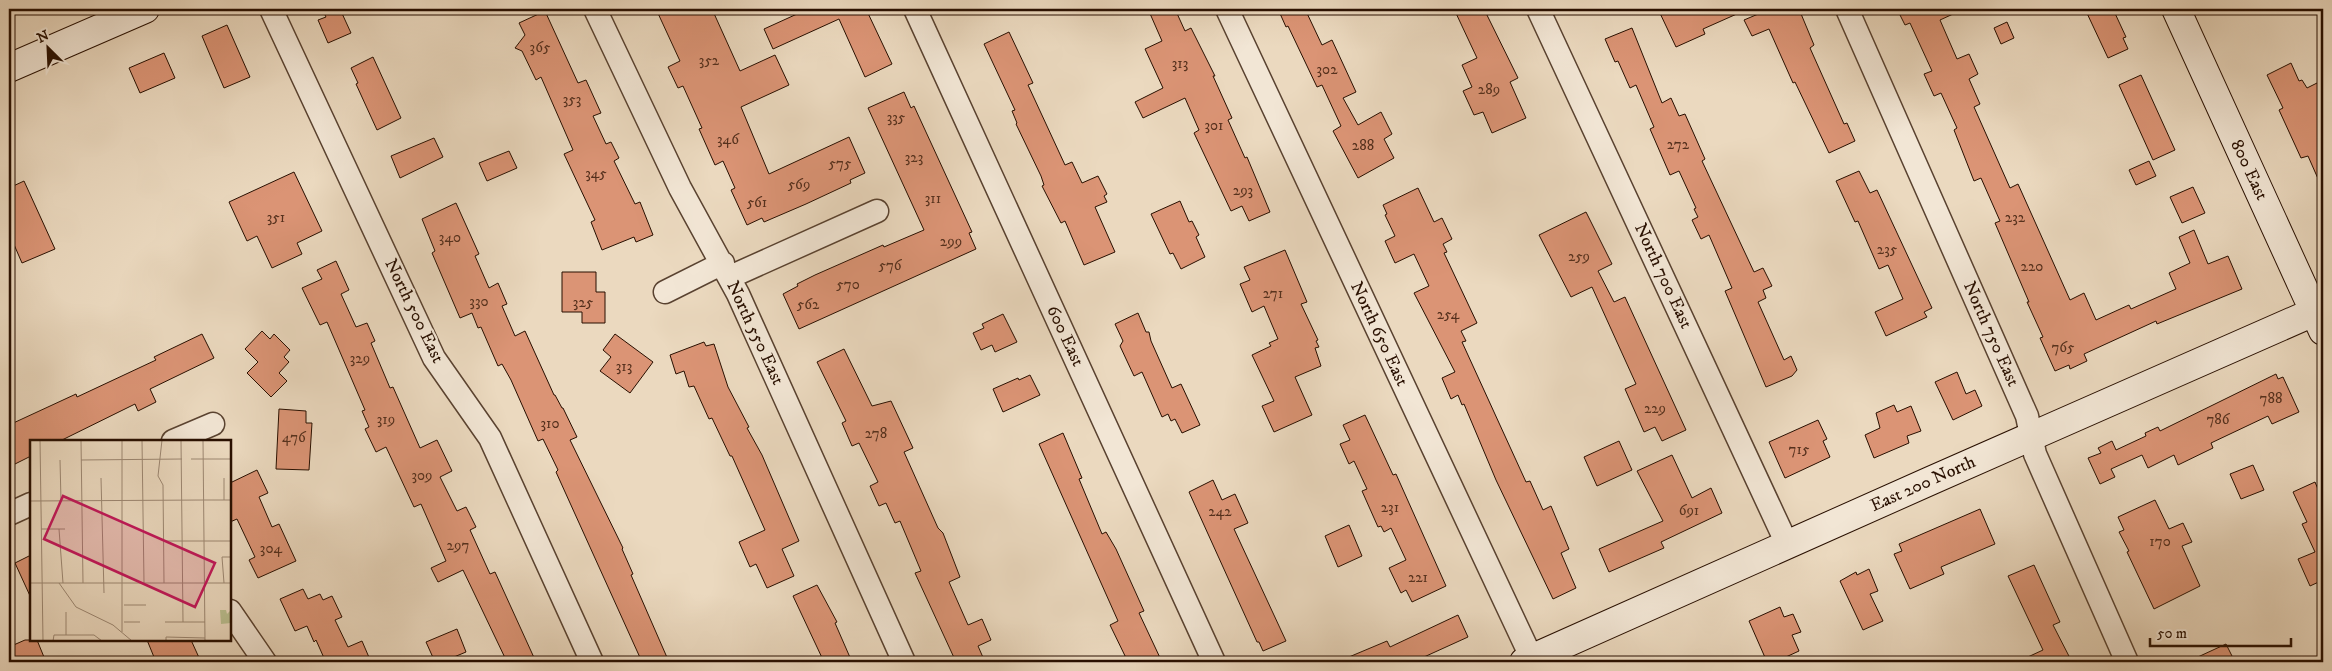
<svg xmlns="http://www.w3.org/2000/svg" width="2332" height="671" viewBox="0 0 2332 671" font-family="'IM FELL DW Pica',serif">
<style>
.building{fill:#db9475;stroke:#280f00}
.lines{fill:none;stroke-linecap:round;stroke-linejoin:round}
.street-casing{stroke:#594230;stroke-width:25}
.secondary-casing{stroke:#280f00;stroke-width:30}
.street{stroke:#f2e6d5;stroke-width:22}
.secondary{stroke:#f2e6d5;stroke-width:28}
.labels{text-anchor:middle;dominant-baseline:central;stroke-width:4.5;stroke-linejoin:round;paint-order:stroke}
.number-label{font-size:15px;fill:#55301d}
.street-label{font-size:18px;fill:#280f00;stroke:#f2e6d5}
.inset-road{fill:none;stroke:#9d8873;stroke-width:1}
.view{fill:#c2185b;fill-opacity:0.15;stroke:#c2185b;stroke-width:2.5}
.inset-edge{fill:none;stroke:#280f00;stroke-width:2.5}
</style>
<rect width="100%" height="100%" fill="#ebd9bf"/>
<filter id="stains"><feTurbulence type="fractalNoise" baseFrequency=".004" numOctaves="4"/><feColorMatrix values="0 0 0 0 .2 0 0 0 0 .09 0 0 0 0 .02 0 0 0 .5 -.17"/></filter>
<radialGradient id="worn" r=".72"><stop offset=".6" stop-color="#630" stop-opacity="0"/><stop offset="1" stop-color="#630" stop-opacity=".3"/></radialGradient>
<path class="building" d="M322,9H340L351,33L328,43L318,20L326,17Z
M656,9H712L740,71L775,55L789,85L741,107L769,174L849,137L865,173L850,180L851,183L806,204L764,222L762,218L747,225L731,190L735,188L723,161L715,165L699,129L702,128L683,86L678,88L668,67L680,61Z
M808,9H866L892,64L865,77L839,19L773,49L764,29Z
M1148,9H1175L1185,31L1191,28L1215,76H1213L1232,118L1228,120L1245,158L1247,157L1270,212L1249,221L1242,206L1231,211L1194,133L1199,130L1185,98L1143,118L1135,102L1163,88L1145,49L1162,41Z
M1278,9H1305L1322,45L1332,40L1356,92L1343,98L1358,125L1381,112L1392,134L1384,139L1394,158L1358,178L1333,131L1341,126L1322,85L1317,87L1288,26L1286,27Z
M1454,9H1484L1518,78L1510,82L1526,118L1492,133L1483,112L1474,115L1463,91L1472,87L1462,65L1477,58Z
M1658,9H1748L1703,29L1705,34L1676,47Z
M1770,9H1799L1814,45L1810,48L1844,124L1847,123L1855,141L1829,153L1795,82L1793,83L1769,29L1752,36L1744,20Z
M1897,9H1964L1940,20L1957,59L1969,54L1978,74L1969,79L1980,104L1974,107L2010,188L2018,184L2070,300L2084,293L2096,320L2129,305L2131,309L2176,289L2169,273L2190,263L2179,237L2194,230L2208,264L2228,256L2242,289L2157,324L2156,321L2084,354L2087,361L2070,369L2069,365L2055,371L2040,338L2043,337L2027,302H2029L1995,223L2000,221L1981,178L1974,181L1954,130L1957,128L1941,93L1934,96L1924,74L1932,71L1910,23L1905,25Z
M2085,9H2113L2126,37L2123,38L2128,49L2108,58Z
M545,11L578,83L586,80L601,113L593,116L606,144L611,142L619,158L614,161L635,204L640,202L653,235L636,242L634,237L602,250L591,222L595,220L564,154L573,150L541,77L536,80L522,51L515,48L525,35L519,23Z
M2007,22L2014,38L2001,44L1994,28Z
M227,25L250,77L224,88L202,36Z
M1632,28L1662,103L1671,98L1679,116L1685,114L1705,159L1702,161L1754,272L1763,268L1772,286L1763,290L1766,298L1758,302L1784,360L1791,356L1797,370L1792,376L1766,387L1725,291L1732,288L1709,235L1701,239L1692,220L1698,217L1694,209L1696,208L1679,171L1670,175L1650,129L1654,127L1636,85L1630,88L1618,61L1615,62L1605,39Z
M1009,32L1033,83L1028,85L1065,165L1072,162L1082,183L1098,176L1107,194L1104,196L1107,202L1095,207L1115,252L1084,265L1065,221L1061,223L1042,186L1044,185L1041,176L1016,124L1017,123L1012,111L1015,110L984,44Z
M164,53L175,78L140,93L129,68Z
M373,57L401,118L377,130L356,84L358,83L351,68Z
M2291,63L2299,81L2302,80L2307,88L2323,80V190L2308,156L2301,158L2279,110L2283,108L2267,75Z
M2141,75L2175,150L2153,160L2119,85Z
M904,92L911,108L914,106L972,232L969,233L976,249L799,329L783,294L798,286L797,284L815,275L883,245L884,247L924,230L868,108Z
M434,138L443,157L400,178L391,156Z
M509,151L517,168L487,181L479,163Z
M2149,161L2156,176L2136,185L2129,170Z
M1859,171L1870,193L1877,190L1932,308L1924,312L1927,317L1886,336L1875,312L1903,299L1888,265L1879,269L1858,221L1855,222L1836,181Z
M294,172L322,231L297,243L302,254L272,268L257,236L247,241L229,202Z
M24,181L55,249L22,263L9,233V188Z
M2193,187L2205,213L2182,223L2170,197Z
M1418,188L1434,222L1442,218L1452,239L1443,244L1447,252L1444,253L1477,323L1461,331L1466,341L1462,342L1526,482L1530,481L1543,510L1551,506L1569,549L1561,553L1576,588L1553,599L1496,480L1464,404L1462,405L1458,395L1451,399L1442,378L1455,372L1414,293L1429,286L1414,254L1395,263L1385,241L1395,236L1385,215L1387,214L1383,205Z
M1180,201L1189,222L1192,221L1199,235L1196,237L1205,257L1181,269L1173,253L1170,254L1151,214Z
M456,203L479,254L475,256L489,288L498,283L507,304L502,306L515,336L525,331L554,395H555L562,408H563L577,437L570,440L623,548L622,549L633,574L631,575L669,662H642L556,472L558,470L543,439L538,441L511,380L502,364L498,366L481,327L478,328L472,313L460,318L432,253L435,251L422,219Z
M1586,212L1612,264L1598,271L1614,302L1625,297L1686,430L1662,441L1655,427L1644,432L1625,389L1636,384L1592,287L1571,297L1539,235Z
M1285,250L1307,302L1301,304L1318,340L1316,341L1319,347L1315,348L1321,366L1295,377L1312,415L1274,432L1262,406L1274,401L1252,355L1271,346L1269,343L1278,339L1264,306L1252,312L1240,284L1250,280L1244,267Z
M336,261L349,290L341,294L356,327L367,323L375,341L371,343L390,388L393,387L420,448L437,440L452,471L440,477L457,511L466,507L476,527L470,530L490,574L495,572L536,662H507L463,570L438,582L431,568L446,561L421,504L414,507L386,447L376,452L365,429L369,427L362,411L365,410L327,322L320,325L302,288L322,279L317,270Z
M562,272H596V292H605V323H582V312H562Z
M1138,313L1146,332H1149L1151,341L1172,388L1181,384L1200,425L1182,433L1175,419L1171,421L1168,414L1162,417L1142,372L1134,376L1120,346L1123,341L1115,324Z
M1003,314L1017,342L995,352L992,345L981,350L973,333L984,328L982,324Z
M262,331L270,339L274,334L290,350L284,357L289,362L279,373L287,381L271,397L247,373L258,362L245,349Z
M202,334L214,358L150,389L156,402L138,411L135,404L60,441H31V456L9,467V425L76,394L77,397L156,360L154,357Z
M615,334L653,362L630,393L600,371L611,357L603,350Z
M704,342L706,346L714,344L728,387L749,427L747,428L762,455L799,541L782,549L794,576L767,588L756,564L750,567L739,542L765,530L732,456H730L712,418L709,419L694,386L689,387L684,371L676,374L670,355Z
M844,349L872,406L891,401L913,448L904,452L938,528L943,533L960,577L949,582L968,625L982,619L991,640L978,646L985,662H956L915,573L921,571L900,521L895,523L886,503L879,506L870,486L878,482L859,443L852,446L842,423L846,421L817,362Z
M1957,372L1966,394L1975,390L1982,406L1953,420L1935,382Z
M2276,374L2278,379L2283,377L2299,412L2272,424L2268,416L2211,443L2213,448L2178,465L2174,455L2148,468L2142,455L2111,469L2115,477L2100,484L2088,458L2101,453L2098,448L2112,441L2116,450L2146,436L2145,433L2158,427L2160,431Z
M1030,375L1040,395L1003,412L993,389L1018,378L1019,380Z
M1894,405L1897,412L1911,406L1921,431L1907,436L1909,443L1874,458L1865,435L1880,428L1876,413Z
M279,409L306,411V423H312L309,470L276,469Z
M1365,415L1393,475L1396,474L1446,586L1412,602L1406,590L1401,593L1389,568L1406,560L1391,528L1384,532L1381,526L1378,527L1362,491L1367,489L1354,461L1349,464L1340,444L1350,440L1343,425Z
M1818,420L1827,439L1823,441L1830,457L1785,478L1769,442Z
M1063,433L1082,478L1079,479L1102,534L1106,532L1116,549L1144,611L1139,613L1162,662H1128L1110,625L1118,621L1039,444Z
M1619,441L1632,470L1597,486L1584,457Z
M1672,455L1692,498L1711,488L1722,513L1661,542L1664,548L1609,572L1599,549L1663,521L1637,471Z
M2253,465L2264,490L2241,499L2230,474Z
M257,470L268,493L259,497L272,527L279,524L296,561L258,578L249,560L255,557L237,519L230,522V483Z
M1213,480L1222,500L1235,494L1248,523L1234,529L1286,641L1263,651L1259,642H1257L1189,492Z
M2315,482L2323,501V580L2310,586L2298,559L2315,552L2302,524L2307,522L2293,492Z
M2155,500L2169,529L2183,523L2192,542L2182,546L2200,586L2154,609L2127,552L2129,551L2119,532L2124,530L2118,517Z
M1980,509L1995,544L1941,567L1944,574L1910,589L1894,554L1902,551L1899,544Z
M1349,525L1362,556L1338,567L1325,536Z
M31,555V598L15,563Z
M2034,565L2060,622L2053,625L2072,662H2017L2043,650L2008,576Z
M1869,569L1878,591L1870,594L1883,621L1863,630L1840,581L1856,572L1857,575Z
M817,585L837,622L835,623L852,662H824L793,596Z
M303,589L308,599L320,594L323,600L332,596L342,617L335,620L348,647L362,641L371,662H313L324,658L316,640L314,642L307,626L295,631L280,599Z
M1780,607L1784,617L1793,614L1801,632L1792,635L1799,651L1775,662H1767L1749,621Z
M1458,615L1468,637L1413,662H1337L1387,641L1390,647Z
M457,629L466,652L442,662H435L426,642Z
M25,640H37L46,662H9V647Z
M147,640H191L201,662H156Z
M2226,644L2235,662H2187Z"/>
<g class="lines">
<g class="street-casing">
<path id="street" d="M271,9L434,358L490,438L592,662
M595,9L680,188L738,294L904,662
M915,9L1214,662
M1227,9L1532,659
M1538,9L1787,544
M1847,9L2027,416L2035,454L2127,662
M730,277L877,211
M665,292L723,263
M173,441L213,424
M9,514L31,504
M230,611L265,662"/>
</g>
<g class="secondary-casing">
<path id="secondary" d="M2176,9L2323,331
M9,68L145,9
M1524,662L1930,481L2323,308"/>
</g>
<use href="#street" class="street"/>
<use href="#secondary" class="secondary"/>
</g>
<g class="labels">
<g class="number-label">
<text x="540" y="47">365</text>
<text x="709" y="60">352</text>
<text x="1180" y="63">313</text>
<text x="1327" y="69">302</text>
<text x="1489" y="89">289</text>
<text x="572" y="99">353</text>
<text x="896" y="117">335</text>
<text x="1214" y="125">301</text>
<text x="728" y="139">346</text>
<text x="1678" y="144">272</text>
<text x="1363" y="145">288</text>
<text x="914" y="157">323</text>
<text x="840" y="163">575</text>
<text x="596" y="173">345</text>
<text x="799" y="184">569</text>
<text x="1243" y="190">293</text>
<text x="933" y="198">311</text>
<text x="757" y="202">561</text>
<text x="276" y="217">351</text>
<text x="2015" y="217">232</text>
<text x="450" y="237">340</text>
<text x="951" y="241">299</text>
<text x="1887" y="249">235</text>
<text x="1579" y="256">259</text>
<text x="890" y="265">576</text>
<text x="2032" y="266">220</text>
<text x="848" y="284">570</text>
<text x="1273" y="293">271</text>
<text x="479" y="301">330</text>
<text x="583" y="302">325</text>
<text x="808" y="304">562</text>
<text x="1448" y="314">254</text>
<text x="2063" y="347">765</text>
<text x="360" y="358">329</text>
<text x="624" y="366">313</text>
<text x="2271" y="398">788</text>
<text x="1655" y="408">229</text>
<text x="386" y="419">319</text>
<text x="2218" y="419">786</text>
<text x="550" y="423">310</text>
<text x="876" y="433">278</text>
<text x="294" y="437">476</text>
<text x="1799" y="449">715</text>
<text x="422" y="475">309</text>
<text x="1390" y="507">231</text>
<text x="1689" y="510">691</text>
<text x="1220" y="511">242</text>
<text x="2160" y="541">170</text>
<text x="458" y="545">297</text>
<text x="271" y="548">304</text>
<text x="1418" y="577">221</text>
</g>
<g class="street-label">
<text transform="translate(2249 170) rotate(65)">800 East</text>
<text transform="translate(1663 276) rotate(65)">North 700 East</text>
<text transform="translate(414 311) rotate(64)">North 500 East</text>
<text transform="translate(755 333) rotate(65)">North 550 East</text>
<text transform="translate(1379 334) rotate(65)">North 650 East</text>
<text transform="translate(1991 334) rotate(66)">North 750 East</text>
<text transform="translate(1065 336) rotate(65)">600 East</text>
<text transform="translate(1923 484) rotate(-24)">East 200 North</text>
</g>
</g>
<g transform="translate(30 440)">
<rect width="201" height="201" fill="#ebd9bf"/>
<path d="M190,170H196L197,174L201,170V183L191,184Z" fill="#babf90"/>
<path class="inset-road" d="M10,0L13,201M51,0L53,143M92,0V192M112,0L114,143M132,0L128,36L133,45L134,143M151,0L153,182M173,0L175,201M161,19H202M30,20L31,61M51,20L152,19M71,38L74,153M194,38V60M174,60H202M0,61L174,60M11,89H35M29,89L33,143M133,101H202M0,143H202M29,143L46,167L83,185L102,201M194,143L192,117H202M94,165H116M94,182H110M135,182H175M36,195V172M23,201L24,195H64L72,201M136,201V197L175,198"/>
<path class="view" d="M33,56L185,123L165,167L14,99Z"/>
<rect width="201" height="201" class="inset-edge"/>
</g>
<rect width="2332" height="671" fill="none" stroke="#ebd9bf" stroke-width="30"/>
<rect x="10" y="10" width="2312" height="651" fill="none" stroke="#280f00" stroke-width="2.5"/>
<rect x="15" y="15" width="2302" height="641" fill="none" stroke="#280f00"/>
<g transform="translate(48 48) rotate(336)" stroke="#f2e6d5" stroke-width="4" paint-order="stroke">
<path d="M0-4L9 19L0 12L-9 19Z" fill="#280f00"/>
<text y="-8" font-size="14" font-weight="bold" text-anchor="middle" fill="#280f00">N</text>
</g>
<path d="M2150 638v8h141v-8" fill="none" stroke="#280f00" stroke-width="2.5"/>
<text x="2157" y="638" font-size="15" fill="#280f00" stroke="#f2e6d5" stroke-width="4" paint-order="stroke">50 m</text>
<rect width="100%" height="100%" filter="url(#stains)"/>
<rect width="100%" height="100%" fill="url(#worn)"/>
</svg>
